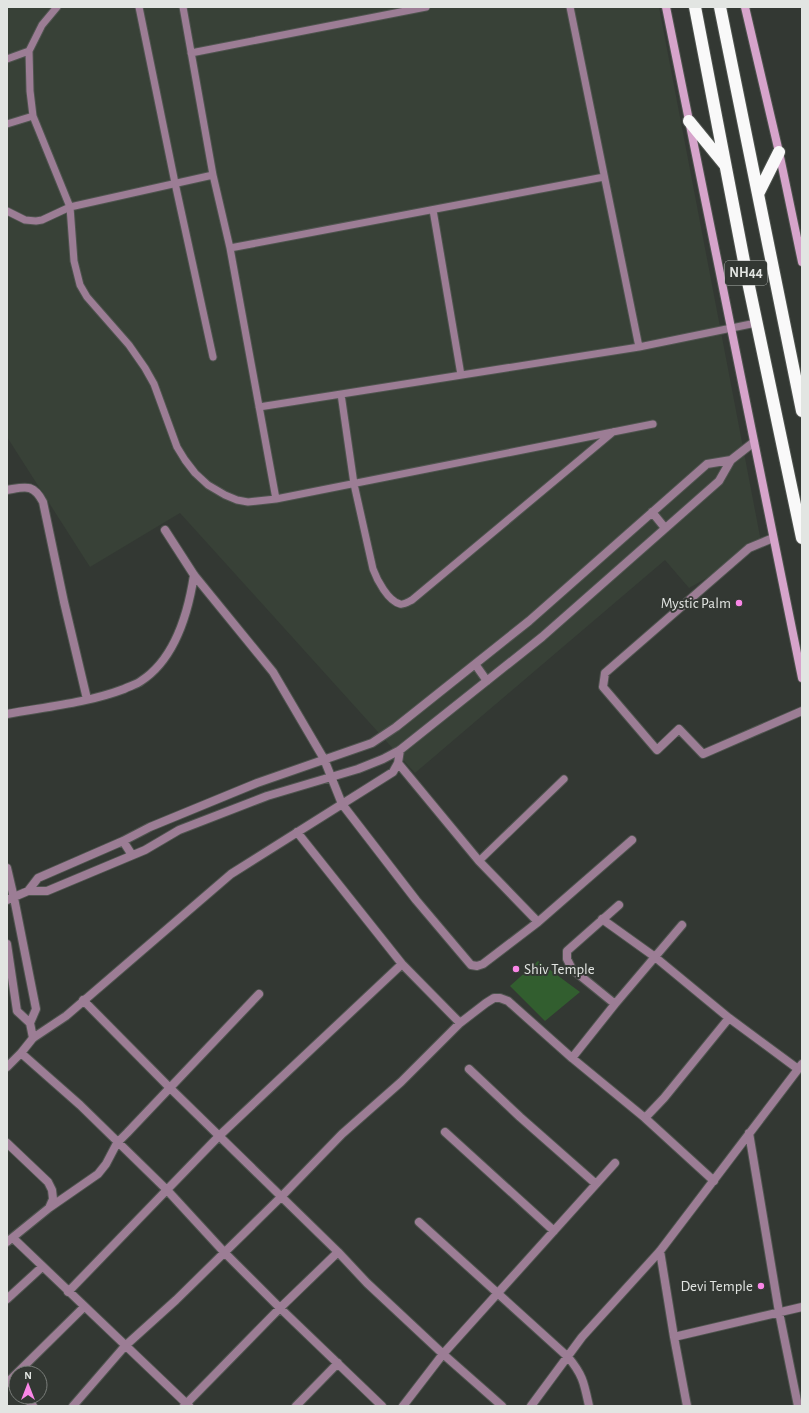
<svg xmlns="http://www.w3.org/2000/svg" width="809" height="1413" viewBox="0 0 809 1413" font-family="'Alegreya Sans',sans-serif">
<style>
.built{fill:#384137}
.green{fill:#325e2f}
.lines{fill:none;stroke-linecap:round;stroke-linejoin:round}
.lane-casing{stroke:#4f544f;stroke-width:9}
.street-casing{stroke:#4f544f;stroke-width:10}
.secondary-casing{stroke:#4f544f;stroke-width:10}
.highway-casing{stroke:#4f544f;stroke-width:14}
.lane{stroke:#9c7d95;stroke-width:7}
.street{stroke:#9c7d95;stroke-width:8}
.secondary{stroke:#d6a4cb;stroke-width:8}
.highway{stroke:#f9f9f9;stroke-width:12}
.poi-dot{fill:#fa87e7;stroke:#333833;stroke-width:1.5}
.labels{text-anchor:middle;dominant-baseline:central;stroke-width:4;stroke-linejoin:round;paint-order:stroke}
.shield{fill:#333833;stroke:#aeb1ae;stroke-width:1}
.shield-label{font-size:14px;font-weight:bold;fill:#e2e5e2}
.poi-label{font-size:15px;fill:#e2e5e2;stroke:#333833;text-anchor:end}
</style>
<rect width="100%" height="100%" fill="#333833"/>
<path class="built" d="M7,7H659L762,547L689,588L665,560L415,773L180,513L90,567L7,437Z"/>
<path class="green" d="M538,961L580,992L545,1021L510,986Z"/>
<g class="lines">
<g class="lane-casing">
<path id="lane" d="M139,7L175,183L213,357
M183,7L213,175L230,248L276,499
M570,7L639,347
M191,53L426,7
M7,59L29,51
M33,116L70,207L74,261L80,285L87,297L129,345L145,368L154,384L177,447L185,460L195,473L208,485L225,495L237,500L248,502L276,499L653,424
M7,124L33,116L30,91L29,51L42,25L57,7
M433,210L461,375
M7,211L25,220L36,221L42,220L70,207L213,175
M230,248L604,177
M341,394L354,484L373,569C377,580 388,601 400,604C404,605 408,602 412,600L613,432
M259,407L639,347L756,323
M479,861L564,779"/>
</g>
<g class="street-casing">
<path id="street" d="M7,490C25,487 33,483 43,502L64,602L87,699
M652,512L665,528
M165,530L194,575L273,672L324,759L342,804L416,900L471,965L477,966L483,964L538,922L632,840
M773,538L749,548L605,673L603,687L657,750L679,729L703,754L802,711
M475,664L487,681
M7,714C45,707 87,703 124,689C129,686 136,685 141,681C175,659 188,614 194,575
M398,763L479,861L538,922
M297,832L402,964L460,1023
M123,841L132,855
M7,868L14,898L36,1009L30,1023L33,1038
M28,891L38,878L123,841L150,827L257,783L372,743L396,727L529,621L707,464L731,460
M7,900L28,891H47L145,850L179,830L267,796L358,769L383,759L400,750L542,637L719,481L731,460L754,442
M602,919L655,957L729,1018L798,1069
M7,944L17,1011L30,1023
M83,1000L169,1087L338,1252L367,1283L443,1354L502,1406
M615,1004L572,969L567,959V951L619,905
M21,1053L80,1105L167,1190L224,1252L280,1308L382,1406
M572,1058L615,1004L682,925
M7,1067L21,1053L33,1038L66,1016L231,874L393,772L398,763L400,750
M469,1069L520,1117L596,1184
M645,1118L664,1098L729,1018
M445,1132L554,1231
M749,1133L779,1312L798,1406
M7,1143L48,1182L52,1190L53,1199L49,1208L7,1242
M49,1208L98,1174L106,1164L117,1143L127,1133L259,994
M419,1222L568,1357C583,1375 584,1383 589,1406
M13,1238L189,1406
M660,1251L674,1337L687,1406
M68,1292L219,1136L402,964
M7,1299L42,1267
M674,1337L802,1307
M17,1373L84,1307
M11,1379L16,1385
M7,1383L16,1374
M26,1397L33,1406
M73,1406L125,1346L176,1300L281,1197L342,1134L401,1082L460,1023L486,1003L494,998H500L508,1001L572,1058L645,1118L714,1181
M184,1406L280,1308L338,1252
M296,1406L338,1363
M403,1406L443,1354L615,1163
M531,1406L582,1337L660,1251L802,1064"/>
</g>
<g class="secondary-casing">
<path id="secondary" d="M666,7L802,678
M745,7L779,152L802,262"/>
</g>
<g class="highway-casing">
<path id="highway" d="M695,7L747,277L802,538
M720,7L802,411
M689,121L725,165
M758,194L779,152"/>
</g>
<use href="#lane" class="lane"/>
<use href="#street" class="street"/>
<use href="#secondary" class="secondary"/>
<use href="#highway" class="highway"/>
</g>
<g class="poi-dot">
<circle cx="739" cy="603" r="4"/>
<circle cx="516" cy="969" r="4"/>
<circle cx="761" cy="1286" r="4"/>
</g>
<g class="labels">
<rect class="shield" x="725" y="261" width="42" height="24" rx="3"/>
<g class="shield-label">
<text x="746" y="273">NH44</text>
</g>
<g class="poi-label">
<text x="731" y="603">Mystic Palm</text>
<text x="524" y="969" text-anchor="start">Shiv Temple</text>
<text x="753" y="1286">Devi Temple</text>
</g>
</g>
<rect width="809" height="1413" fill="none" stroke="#e2e5e2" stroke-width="16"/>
<g transform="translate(28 1385)"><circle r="19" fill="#333833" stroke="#797d79"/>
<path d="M0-3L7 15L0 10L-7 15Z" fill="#fa87e7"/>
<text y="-6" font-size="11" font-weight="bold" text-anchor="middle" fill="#e2e5e2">N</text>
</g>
</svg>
